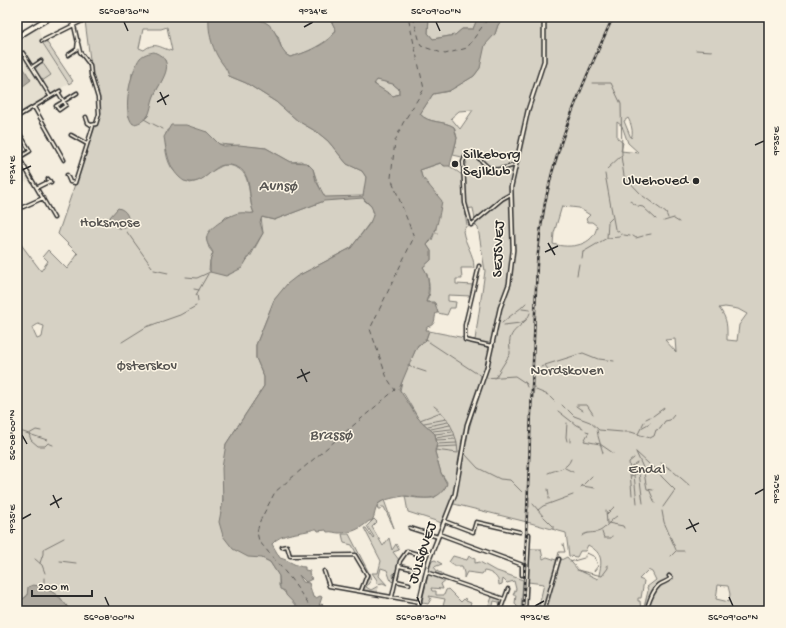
<svg xmlns="http://www.w3.org/2000/svg" width="786" height="628" viewBox="0 0 786 628" font-family="'Gochi Hand',sans-serif">
<style>
.built{fill:#e5dfd0}
.green{fill:#d6d1c4;stroke:#807e78;fill-rule:evenodd}
.water{fill:#afaaa0;stroke:#7a7771;fill-rule:evenodd}
.lines{fill:none;stroke-linecap:round;stroke-linejoin:round}
.stream{stroke:#7a7771;stroke-width:1}
.canal{stroke:#afaaa0;stroke-width:2}
.ferry{stroke:#595754;stroke-width:1;stroke-dasharray:5 4;stroke-linecap:butt}
.minor-casing{stroke:#2b2b2b;stroke-width:5}
.tertiary-casing{stroke:#2b2b2b;stroke-width:5.5}
.primary-casing{stroke:#2b2b2b;stroke-width:7}
.minor{stroke:#fcf5e5;stroke-width:2}
.tertiary{stroke:#fcf5e5;stroke-width:2.5}
.primary{stroke:#fcf5e5;stroke-width:4}
.rail-casing{stroke:#2b2b2b;stroke-width:2.5}
.rail{stroke:#fcf5e5;stroke-width:1;stroke-dasharray:3;stroke-linecap:butt}
.ticks{fill:none;stroke:#2b2b2b;stroke-width:1.5}
.poi-dot{fill:#2b2b2b;stroke:#fcf5e5;stroke-width:1.5}
.labels{text-anchor:middle;dominant-baseline:central;stroke-width:3;stroke-linejoin:round;paint-order:stroke}
.poi-label{font-size:15px;fill:#2b2b2b;stroke:#fcf5e5;text-anchor:start}
.park-label{font-size:15px;fill:#565451;stroke:#fcf5e5}
.street-label{font-size:15px;fill:#2b2b2b;stroke:#fcf5e5}
.water-label{font-size:16px;font-style:italic;fill:#595754;stroke:#fcf5e5}
.neatline{fill:none;stroke:#2b2b2b;stroke-width:1.5}
.ticks-label{font-size:10px;text-anchor:middle;fill:#2b2b2b}
</style>
<rect width="100%" height="100%" fill="#f4edde"/>
<filter id="ink" filterUnits="userSpaceOnUse"><feTurbulence type="fractalNoise" baseFrequency=".025" numOctaves="2"/><feDisplacementMap in="SourceGraphic" scale="8" xChannelSelector="R" yChannelSelector="G"/><feConvolveMatrix kernelMatrix="1 2 1 2 8 2 1 2 1" color-interpolation-filters="sRGB"/></filter>
<g filter="url(#ink)">
<path class="built" d="M38,26L42,42L68,84L17,116V41Z
M17,157L31,179L17,187Z"/>
<path class="green" d="M93,17H209L222,63L227,68L229,76L246,83L276,102L298,121L317,132L328,141L347,164L362,171L366,177L364,200L373,208V218L351,248L296,277L274,300L256,345V358L264,377V386L226,444L222,511L262,558L270,562L279,576V586L301,611H70L60,597L50,591L27,596L23,599L19,596L17,586V239L41,271L48,261L43,256L48,250L67,269L78,254L58,234L100,111V103L92,75L85,21ZM167,27L172,51C160,48 155,41 144,50L139,48L143,29H161ZM165,60C167,75 160,83 154,95C151,102 150,109 148,116H128L132,73ZM167,130L207,132L219,144L266,148L291,162L301,161L313,169C316,181 322,189 324,201L274,220L261,217L263,233L250,257L230,274L224,275L209,270L210,261L213,253L209,248L206,237L226,217L254,213C247,199 253,173 235,167C231,165 224,164 220,167C208,172 206,180 190,183C185,179 179,175 174,171C166,163 163,141 167,130ZM38,324L44,326L42,337L37,339L32,328Z
M250,17H329L336,30C330,42 303,55 290,57L283,53L278,36L266,23Z
M429,17H478L473,29H462L455,35L433,39L428,33Z
M504,17H769V611H643L648,591L647,587L656,580L652,572L648,570L639,579L644,581L641,598H638V601H640L641,611H540L538,610L544,584L528,582L529,549H541L543,559L547,557L559,561L567,557L578,570L598,579C602,562 604,554 588,545L585,551H580L577,557L569,556L566,533L527,522L450,503L442,523L408,512L405,496L417,498H434L445,488L447,482L441,473L435,452L437,444L435,434L418,418L404,394L400,391L403,376L415,351L418,345L425,342L429,331L475,340L485,271L478,228L476,226L473,208L464,209L467,225L463,231C465,245 474,253 474,268H461L462,279H456V284L474,285L471,296L448,295V301L456,302L455,308H450L447,315L438,313L434,302H426C432,293 429,275 423,267L431,260V251L427,245L432,240L436,229L429,185L422,177L420,170L441,163L444,166L448,165L465,177V166L467,163L462,157L453,155L457,138L454,127C443,120 429,124 420,114L433,94L449,91L474,76L480,68L478,50L495,34L498,25ZM473,110L460,129L451,118L459,111ZM628,118C631,123 634,133 631,138L624,121ZM617,122L622,126L628,143L639,153L621,151L623,143L617,138ZM562,206L579,208L590,215L586,219L588,222H592L597,226C594,246 570,249 553,244L554,233ZM725,307L738,309L747,314L739,325L737,341L727,340C727,327 728,319 719,308ZM675,339L676,352L665,340ZM474,398L477,400L466,440L461,444ZM718,585L728,586L730,594L729,602L716,599Z
M46,41L73,81L69,84L42,42Z
M42,62L51,75L42,81L35,69Z
M378,80L393,84L399,89V94L393,96L377,87L374,82Z
M384,500L394,528L384,507H381L380,510H378L377,505Z
M374,519L377,522L372,527L383,546L389,538L392,550L396,544L399,550L393,552L399,560L396,573L393,574L394,582L391,581L387,570L381,568L379,576L387,585L383,583L377,584V580L372,573H378L381,561L364,528H366L373,538L374,537L367,526Z
M342,534H349L369,573L371,580L366,587L371,590L378,586L377,593L362,590L368,576L352,545L344,543Z
M453,556L467,560L469,556L475,558V563L480,562L494,570L523,580L521,611H515L519,610L515,603L516,595H513L516,589L514,581L507,583L503,579L502,584L499,585C499,577 492,572 484,571L482,574L467,572L464,578V573L462,566H455L449,562Z
M435,560L442,564L434,567L438,572L442,573V575L428,570L432,561Z
M430,574L447,579L441,584L443,589L431,588L432,591H436V595H444L446,590L448,589L461,602L465,598L466,601L471,603L468,611L445,609L443,606L445,599L429,596L431,599L428,604L423,603L422,601L428,575Z
M492,597L503,600L500,607L499,602L494,601L492,610L495,611H487Z"/>
<path class="water" d="M209,17C228,17 248,14 265,22C280,29 278,53 290,57C303,54 330,44 336,30L329,17H429L428,33L433,39L455,35L462,29H473L478,17H504L498,25L495,34L485,45L480,68L474,76L449,91L433,94L420,114C429,124 443,120 454,127L457,138L450,166H445L440,163L420,170L422,177L442,201C439,216 437,233 427,245L431,251V260L423,267C429,275 429,284 428,294L430,295H428L426,302L435,303L438,313H436C434,320 436,325 427,327L426,330H429L425,342L418,345L415,351L399,389L418,418L435,434L437,444L435,452L441,473L447,484C438,503 424,498 406,496C401,496 380,500 378,504C375,508 375,516 372,521H369C360,529 352,533 339,533C335,533 332,531 327,532L326,530L318,531L317,529H315C301,534 281,532 272,544L280,558C289,560 296,567 305,567V570L310,571L309,573L312,579L306,582L299,575L303,582L309,583L313,597L316,598L320,596L322,597L319,606L322,604L326,608L327,606V608H330L332,611H301L286,595L285,591L280,589L279,576L270,562L262,558L248,557L233,549L223,536L219,522L223,501L222,468L226,444L264,386V377L256,358V345L274,300L287,284L296,277L351,248L370,223L374,213L371,206L363,198L324,201L274,220L262,217L260,222L263,233L242,268L226,276L210,272V261L213,253C211,247 205,244 207,236C208,228 231,214 239,213C244,212 250,214 254,213C249,203 251,184 245,174C241,166 228,163 220,166C207,173 201,186 184,181C169,171 167,154 164,137L171,125H186L207,132L219,144L224,146L239,145L266,148L291,162L307,163L313,169L316,181L325,197L363,196L366,177L362,171L347,164L328,141L317,132L298,121L276,102L246,83L229,76C227,68 222,64 218,57C211,45 208,30 209,17ZM377,80L393,84L399,89V94L393,96L374,84Z
M154,52C179,62 160,81 154,96C151,103 151,112 147,117C143,121 138,124 133,124C121,112 131,70 140,58C144,54 149,53 154,52Z
M18,59L31,80L23,86L17,76Z
M118,208C127,210 130,218 128,227C119,231 112,227 110,217Z
M33,585C48,586 63,598 70,611H17V586L19,596L23,599L27,596L28,587Z"/>
<g class="lines">
<path class="stream" d="M696,50L712,51
M592,83H611L621,104L622,155L607,169
M144,119L151,123
M153,124L163,129
M621,156L624,176L641,194
M605,174L615,229L619,232
M643,196L666,213L668,218
M630,201L636,205
M638,206L643,207L656,219
M674,219L679,222
M664,221L674,218
M127,232L152,267
M624,235L630,236
M646,235L651,234
M633,236L636,238L643,236
M607,238L608,222L612,218
M583,252L607,238L620,237L621,234
M582,258L583,252
M154,270L168,273
M577,275L579,264
M186,277L197,278L210,272
M194,289L199,290
M197,294L198,301
M196,295L208,274
M522,309L530,310
M502,323C510,315 519,311 526,303
M504,325L520,323L526,320
M425,339L428,340
M122,342L146,327L180,315L196,306
M429,342L476,373
M510,349C506,328 525,328 530,313
M599,359L614,361
M545,365L583,353L598,359
M545,365L549,371
M408,366L426,372
M541,367L543,366
M478,374L482,377
M485,378L515,376L527,384
M495,378L510,354V351
M525,382L527,387
M536,390L548,395
M550,397L554,401
M533,398L534,387
M562,405L565,408
M577,405H587L593,414
M434,406C449,417 457,434 458,453L435,450
M576,406L583,411
M568,410L574,416L590,422L599,430L622,432
M558,411L576,425
M653,416L664,408
M646,419L650,417
M420,420L441,412
M424,423L447,419
M567,423L566,437L567,441
M577,425L583,428
M428,426L448,422
M642,426L644,422
M431,429L450,425
M17,430L47,440
M597,430L598,435
M41,431L36,430L29,434L31,440L38,446H45L48,443L53,445
M433,431L451,429
M586,431L589,432L584,441L600,444L613,453
M624,432H631L650,438L654,436L656,430L660,429L665,421L670,420L674,415
M435,434L452,432
M638,434L641,428L650,423
M598,436L603,453
M436,438L454,435
M436,440L456,439
M570,442V438
M437,444L457,443
M436,447L457,446
M636,452L644,470
M636,452L649,464
M465,454L478,468L500,479L510,480L522,492
M661,463L672,470
M654,467L662,477L675,490L663,507
M565,468L573,472
M630,468L637,463
M674,472L689,485
M548,473C557,469 567,470 571,459
M639,473L643,503
M644,473L647,489L653,490
M634,475L637,503
M631,476L643,471
M582,486L595,488
M581,487L592,476
M548,489L549,495
M649,489L655,503
M17,495L19,503L18,510
M632,495L629,462L634,458
M529,497V507
M549,499V497
M533,504L543,516
M538,510L543,506L573,495
M606,510L607,524
M662,511L664,522L676,550
M606,515L614,507
M544,517L553,526V529
M608,523L623,526L624,528
M602,532L604,538H611L612,536
M582,536C586,531 594,534 600,531C606,528 610,520 617,516
M677,551H684
M586,554L587,553L595,557L598,566L594,571
M558,556L559,552H565L563,544
M671,556L676,551
M585,557V556
M35,559L42,565L45,573
M60,561L76,563
M570,562L584,558
M40,563L43,554V549L64,538
M577,570L602,576L608,568V565L606,566
M44,582V578"/>
<path class="canal" d="M434,232L437,233"/>
<path class="ferry" d="M413,17L421,46L445,54L467,48L489,17
M313,611L291,579L259,541L257,532L260,521L275,492L395,390L387,378L370,329L414,237L391,178L395,141L403,123L424,89L408,17"/>
<g class="minor-casing">
<path id="minor" d="M72,17L80,52L90,65L91,75L98,98L99,114L96,124L91,125L88,123L86,117
M42,41L90,17
M23,53L50,96
M68,55L77,49L78,40
M32,67L41,61
M58,92L66,105L59,110L56,106L77,93
M34,107L64,160
M17,117L60,91
M17,129L30,151L20,157
M71,135L87,144
M17,154L54,218
M67,175L70,182L75,183L93,126
M48,179L51,183
M38,187L50,181
M511,194L502,199L471,225L465,203L463,162L465,157C480,150 480,165 492,169C500,171 507,167 515,165
M23,207L43,198
M479,266L465,325V340L492,346
M444,521L473,532L476,522L520,532
M410,528L438,537
M439,534L520,564L522,565V575
M282,547L287,546L290,556L355,555L367,575L361,591
M399,566L412,569
M324,571L329,586L420,602
M426,572L504,599
M396,581L409,584
M392,597L400,561L407,551L417,554
M500,611L508,589
M525,611L529,534
M544,611L559,559
M646,611C649,602 652,591 659,585C663,582 667,582 671,578L669,576"/>
</g>
<g class="tertiary-casing">
<path id="tertiary" d="M417,611L429,560L455,494L467,425L487,367L500,308L509,284L513,250L511,187L528,110L544,61V17"/>
</g>
<g class="primary-casing">
<path id="primary" d="M17,37L50,17"/>
</g>
<use href="#minor" class="minor"/>
<use href="#tertiary" class="tertiary"/>
<use href="#primary" class="primary"/>
<g class="rail-casing">
<path id="rail" d="M523,611L537,264C543,169 575,102 613,17"/>
</g>
<use href="#rail" class="rail"/>
</g>
</g>
<path class="ticks" d="M124,22L128,31M436,22L440,31M304,27L313,22M160,92L166,105M157,102L169,95M755,145L764,141M22,170L31,166M548,243L555,255M545,252L558,246M301,369L307,382M297,378L310,372M22,435L27,444M755,494L764,489M53,495L59,508M50,505L62,498M22,519L31,514M689,519L696,532M686,529L699,523M105,597L109,606M417,597L421,606M729,597L733,606M535,606L544,601"/>
<g class="poi-dot">
<circle cx="455" cy="164" r="4"/>
<circle cx="696" cy="181" r="4"/>
</g>
<g class="labels">
<g class="poi-label">
<text x="463" y="155">Silkeborg<tspan x="463" dy="17">Sejlklub</tspan></text>
<text x="688" y="181" text-anchor="end">Ulvehoved</text>
</g>
<g class="park-label">
<text x="110" y="223">Hoksmose</text>
<text x="147" y="366">Østerskov</text>
<text x="567" y="371">Nordskoven</text>
<text x="647" y="470">Endal</text>
</g>
<g class="street-label">
<text transform="translate(499 249) rotate(-88)">SEJSVEJ</text>
<text transform="translate(423 553) rotate(-72)">JULSØVEJ</text>
</g>
<g class="water-label">
<text x="278" y="187">Avnsø</text>
<text x="331" y="436">Brassø</text>
</g>
</g>
<rect width="786" height="628" fill="none" stroke="#fcf5e5" stroke-width="44"/>
<path d="M32 590v6h60v-6" fill="none" stroke="#2b2b2b" stroke-width="2"/>
<text x="38" y="590" font-size="12" fill="#2b2b2b" stroke="#fcf5e5" stroke-width="3" paint-order="stroke">200 m</text>
<rect x="22" y="22" width="742" height="584" class="neatline"/>
<g class="ticks-label">
<text x="124" y="14">56°08'30"N</text>
<text x="313" y="14">9°34'E</text>
<text x="436" y="14">56°09'00"N</text>
<text transform="translate(775 141) rotate(-90)" y="4">9°35'E</text>
<text transform="translate(11 170) rotate(-90)" y="4">9°34'E</text>
<text transform="translate(11 435) rotate(-90)" y="4">56°08'00"N</text>
<text transform="translate(775 489) rotate(-90)" y="4">9°36'E</text>
<text transform="translate(11 519) rotate(-90)" y="4">9°35'E</text>
<text x="109" y="620">56°08'00"N</text>
<text x="421" y="620">56°08'30"N</text>
<text x="535" y="620">9°36'E</text>
<text x="733" y="620">56°09'00"N</text>
</g>
</svg>
